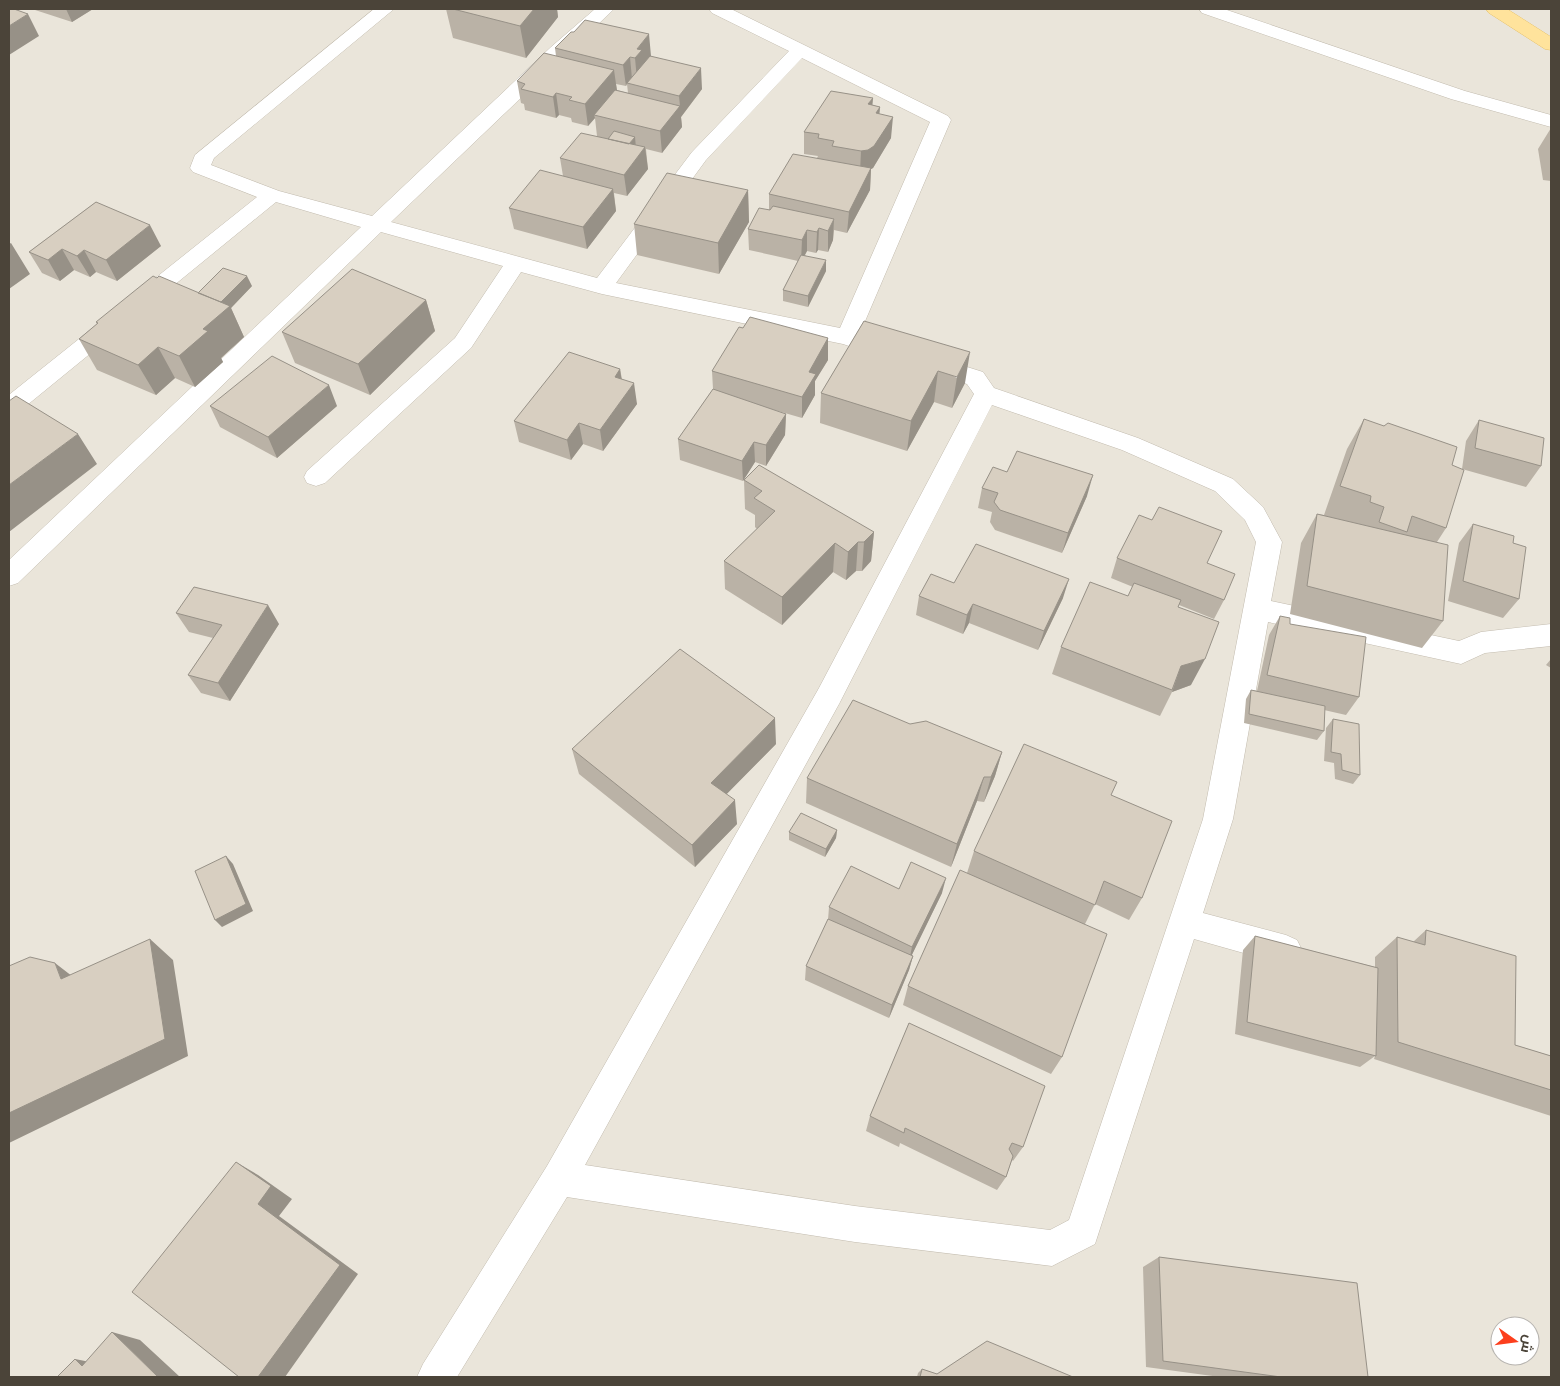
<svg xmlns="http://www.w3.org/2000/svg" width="1560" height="1386" viewBox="0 0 1560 1386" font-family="'Fira Sans',Cairo,sans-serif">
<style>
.residential{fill:#eae5da;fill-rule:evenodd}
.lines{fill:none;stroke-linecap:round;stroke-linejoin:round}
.minor-casing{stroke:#c2bbae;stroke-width:1}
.major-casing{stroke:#e6c16a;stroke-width:1}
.minor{fill:#fff;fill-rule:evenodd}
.major{fill:#ffe39c;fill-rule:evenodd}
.wall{fill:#bab2a6;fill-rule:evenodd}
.shaded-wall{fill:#979187}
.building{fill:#d8cfc1;stroke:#979187}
</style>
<rect width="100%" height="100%" fill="#f6f3ec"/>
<path class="residential" d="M9,9H1551V1377H9ZM1500,1326H1530V1356H1500Z"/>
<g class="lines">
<g class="minor-casing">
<path id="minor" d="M374,9H394L214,158L211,165L279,191L372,216L551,47L595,9H614L391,222L597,278L692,152L789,51L712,13L709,9H731L948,116L951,120L860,333L896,345L899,351L896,357L888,359L843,344L602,294L521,272L471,348L325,483L316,486L307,483L304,477L307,471L455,338L503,266L381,232L18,583L9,586V560L361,227L276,202L26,406L18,408L9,404L10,394L257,197L193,172L190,168L195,155ZM802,58L930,122L840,328L616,283L706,160Z
M1199,9H1224L1465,91L1551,115V127L1451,99L1202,13Z
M932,356L983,372L994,388L1138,438L1233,479L1263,507L1282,542L1271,601L1459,641L1481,632L1551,624V646L1485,653L1461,664L1268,622L1233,819L1203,913L1286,935L1297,940L1302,950L1297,960L1286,965L1194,939L1095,1244L1052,1266L855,1242L567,1197L457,1377H417L423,1364L547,1166L819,688L974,394L967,384L924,370L921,364L924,358ZM992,405L1122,450L1215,491L1245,520L1256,542L1203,819L1069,1220L1050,1230L855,1206L585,1165L839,704Z"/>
</g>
<g class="major-casing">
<path id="major" d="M1486,9H1507L1551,37V50L1545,49L1489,13Z"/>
</g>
<use href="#minor" class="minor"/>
<use href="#major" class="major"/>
</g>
<path class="wall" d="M32,9H93L72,22Z
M446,9H557L558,17L526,58L453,38Z
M555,48L651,56L702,89L681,117L682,127L662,153L646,149L648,169L627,196L614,193L616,211L587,249L514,229L509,208L563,176L560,158L597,136L595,118L588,126L572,122L571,118L559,115L556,118L525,110L524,104L521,103L517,81L556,56ZM616,84L626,86L627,84L628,93L617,90Z
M873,98L872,105L880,107L879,114L891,138L873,168L871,169L870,190L847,233L834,230L833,240L828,252L818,250L816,253L807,251L805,255L826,271L808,307L783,301V290L798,261L749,250L748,229L769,210V194L817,158L818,156L804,154V132Z
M1551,128V181L1543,180L1538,149Z
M748,190L749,222L719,274L637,255L634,224Z
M96,202L161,246L117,281L96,272L90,277L74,270L60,281L42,273L29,252Z
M252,286L231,308L244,337L221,358L223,362L195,387L175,378L156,395L97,370L79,339L97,324L96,322L198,293Z
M426,300L435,331L370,395L295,363L282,332Z
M864,321L965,383L952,408L934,402L907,451L820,423L821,393Z
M743,328L828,338V360L815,381V395L802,418L771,409L786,414L785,435L766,466L755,462L743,481L680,460L678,439L713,389L712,371Z
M620,369L622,379L637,404L603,451L583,444L571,460L519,442L514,421Z
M210,406H337L277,458L220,427Z
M1364,419L1452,465L1446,528L1437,542L1443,621L1422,648L1290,614L1301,543L1317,514L1324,515L1347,449Z
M1479,420L1541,466L1526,487L1462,469L1466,441Z
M1007,472L1087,496L1062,553L995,530L990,522L992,512L978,508L982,488Z
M744,480L874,532L871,561L862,571H856L846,580L833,572L782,625L725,589L724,561L757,529L755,527V515L745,509Z
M1473,524L1519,599L1503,618L1448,601L1459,543Z
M1117,558L1207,563L1224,600L1214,619L1179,605L1178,607L1191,685L1172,692L1160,716L1052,674L1061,647L1128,596L1133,587L1111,578Z
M954,583L1063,598L1038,650L969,623L963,634L916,615L919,596Z
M176,613L279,624L230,701L201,693L188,675L213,638L189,632Z
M1280,616L1290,624L1359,697L1346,715L1324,710V731L1317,740L1244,723L1246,699L1251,690L1257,691L1269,635Z
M1551,659V668L1546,665Z
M1333,719L1360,775L1353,784L1335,779L1334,763L1324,761L1326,728Z
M910,724L1002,752L995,776L984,802L977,801L951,867L806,803L807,778Z
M776,744L726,794L737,824L695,867L579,774L572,749Z
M1111,795L1142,898L1129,920L1095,904L1085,924L1062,1057L1051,1074L903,1005L908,986L967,873L974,851Z
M837,830L836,838L825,857L789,840V832Z
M899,889L942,893L911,956H913L909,970L889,1018L805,980L806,966L828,920L829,907Z
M1426,930L1515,1045L1551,1056V1116L1374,1059L1375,1056L1360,1067L1235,1034L1243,950L1255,936L1375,967V957L1397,937L1413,942Z
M909,1023L1023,1147L1013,1161L1012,1160L1006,1177L997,1190L900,1143L899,1147L866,1131L870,1116Z
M1159,1257L1368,1377H1220L1146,1367L1143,1267Z
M922,1369L937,1374L1073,1377H917L918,1373Z"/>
<path class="shaded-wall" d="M66,9H93L72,22Z
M534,9H557L558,17L526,58L520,26Z
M28,14L39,36L9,55V26Z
M649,34L651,56L637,80L635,58L637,49Z
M630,57L632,79L627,83L626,86L623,65Z
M701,68L702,89L681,117L682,127L662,153L660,131L680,106L679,96Z
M614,70L617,91L594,115L595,118L588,126L585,104Z
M556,93L559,115L556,118L553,97Z
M873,98L871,120L868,104Z
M880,107L878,129L876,113Z
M893,117L891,138L873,168L871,169L870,190L847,233L849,212L860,173L861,151Z
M635,137L636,148L625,149Z
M645,147L648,169L627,196L624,175Z
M613,189L616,211L587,249L583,227Z
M748,190L749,222L719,274L718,243Z
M834,219L833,240L828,252V231Z
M150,225L161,246L117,281L106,260Z
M819,228L818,250L816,253L817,232Z
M807,230V251L801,262L802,240Z
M11,243L30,274L9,289V244Z
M62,249L74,270L60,281L48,260Z
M84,250L96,272L90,277L77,256Z
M826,260V271L808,307V296Z
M247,276L252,286L231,308L244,337L221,358L223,362L195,387L179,356L203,329L219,304Z
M426,300L435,331L370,395L358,364Z
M828,338V360L815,381V395L802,418V397L809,372Z
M158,347L175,378L156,395L138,365Z
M970,352L965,383L952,408L957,377Z
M620,369L623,390L615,377Z
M938,371L934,402L907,451L911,421Z
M634,383L637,404L603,451L600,430Z
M329,385L337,406L277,458L268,437Z
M786,414L785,435L766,466V445Z
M579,423L583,444L571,460L567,440Z
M78,434L97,464L9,532V485Z
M754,442L755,462L743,481L742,461Z
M1093,475L1087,496L1062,553L1068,533Z
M874,532L871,561L862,571L864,542Z
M858,542L856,571L846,580L848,552Z
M835,543L833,572L782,625V597Z
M1069,579L1063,598L1038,650L1044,631Z
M973,604L969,623L963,634L967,615Z
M268,605L279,624L230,701L218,683Z
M1205,659L1191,685L1172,692L1181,666Z
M775,718L776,744L714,807L711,783Z
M1002,752L995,776L984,802L991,777Z
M984,777L977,801L951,867L957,844Z
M735,800L737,824L695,867L692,845Z
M837,830L836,838L825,857L826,849Z
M226,856L233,864L253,911L222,927L215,920Z
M946,878L942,893L909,961L912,947Z
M150,939L173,960L188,1056L9,1143V1113Z
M913,956L909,970L889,1018L892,1005Z
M55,963L81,983L61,979Z
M236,1162L258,1175L292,1199L279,1216L358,1274L285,1377H258V1204Z
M112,1332L140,1340L180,1377H158Z
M75,1359L105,1365L82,1366Z"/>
<path class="building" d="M9,9H14L28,14L9,26Z
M453,9H534L520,26Z
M585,20L649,34L637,49L642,50L635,58L630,57L623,65L555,48L571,32H574Z
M544,53L614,70L585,104L569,100L572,97L556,93L553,97L521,89L525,84L517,81Z
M650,56L701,68L679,96L627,83Z
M615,90L680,106L660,131L594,115Z
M831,91L873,98L868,104L880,107L876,113L893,117L874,146L868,150L861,151L832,146L834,141L818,138L819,134L804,132Z
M614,131L635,137L629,144L608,139Z
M581,133L645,147L624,175L560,158Z
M793,154L871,168L849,212L769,194Z
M540,170L613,189L583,227L509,208Z
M667,173L748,190L718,243L634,224Z
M96,202L150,225L106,260L84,250L77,256L62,249L48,260L29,252Z
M773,206L834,219L828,231L819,228L817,232L807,230L802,240L748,229L759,208L770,210Z
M801,255L826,260L808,296L783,290Z
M223,268L247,276L221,302L198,293Z
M352,269L426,300L358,364L282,332Z
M153,276L157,278L159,276L230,306L203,329L208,331L179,356L158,347L138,365L79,339L98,323L96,322Z
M750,317L828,338L809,372L816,374L802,397L712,371L739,327L743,328Z
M864,321L970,352L957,377L938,371L911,421L821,393Z
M569,352L620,369L615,377L634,383L600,430L579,423L567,440L514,421Z
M272,356L329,385L268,437L210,406Z
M713,389L786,414L766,445L754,442L742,461L678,439Z
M16,396L78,434L9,485V401Z
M1364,419L1384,426L1388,423L1457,447L1452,465L1464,470L1446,528L1412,516L1407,532L1379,522L1384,507L1370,502L1371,496L1340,486Z
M1479,420L1544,438L1541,466L1475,448Z
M1017,451L1093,475L1068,533L1000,510L994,502L998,493L982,488L993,467L1007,472Z
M759,465L874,532L864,542H858L848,552L835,543L782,597L724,561L775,511L754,498L762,491L744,480Z
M1159,507L1222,531L1207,563L1235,574L1224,600L1117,558L1139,515L1152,520Z
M1317,514L1448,545L1443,621L1307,586Z
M1473,524L1514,536L1513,543L1526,547L1519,599L1463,581Z
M976,544L1069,579L1044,631L973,604L967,615L919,596L931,574L954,583Z
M1090,582L1128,596L1134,583L1181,600L1178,607L1219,622L1205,659L1181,666L1172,690L1061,647Z
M194,587L268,605L218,683L188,675L222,625L176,613Z
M1280,616L1290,618V624L1366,637L1359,697L1267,675Z
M680,649L775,718L711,783L735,800L692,845L572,749Z
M1251,690L1325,706L1324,731L1249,714Z
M853,700L910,724L926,721L1002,752L991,777H984L957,844L807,778Z
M1333,719L1359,724L1360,775L1342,770L1341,754L1331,752Z
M1024,744L1117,782L1111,795L1172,821L1142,898L1104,881L1095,905L974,851Z
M801,813L837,830L826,849L789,832Z
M226,856L246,904L215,920L195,871Z
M911,862L946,878L912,947L829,907L851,866L899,889Z
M960,870L1107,934L1062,1057L908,986Z
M828,919L913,956L892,1005L806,966Z
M1426,930L1516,956L1515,1045L1551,1056V1090L1398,1042L1397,937L1425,945Z
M1255,936L1378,968L1376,1056L1247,1022Z
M150,939L165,1039L9,1113V966L30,957L55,963L61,979Z
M909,1023L1045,1086L1023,1147L1012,1143L1009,1149L1013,1156L1006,1177L905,1128L904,1133L870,1116Z
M236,1162L271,1186L258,1204L340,1265L258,1377H239L132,1292Z
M1159,1257L1357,1283L1368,1377H1281L1163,1361Z
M112,1332L158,1377H57L75,1359L82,1366Z
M987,1341L1073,1377H920L922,1369L937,1374Z"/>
<rect width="1560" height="1386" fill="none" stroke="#4b4439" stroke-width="20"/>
<g transform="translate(1515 1341) rotate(104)"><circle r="24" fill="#ffffff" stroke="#b7b4b0"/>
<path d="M0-4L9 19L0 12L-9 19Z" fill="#fc3f1d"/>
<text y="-8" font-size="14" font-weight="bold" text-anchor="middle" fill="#4b4439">ش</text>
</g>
</svg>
